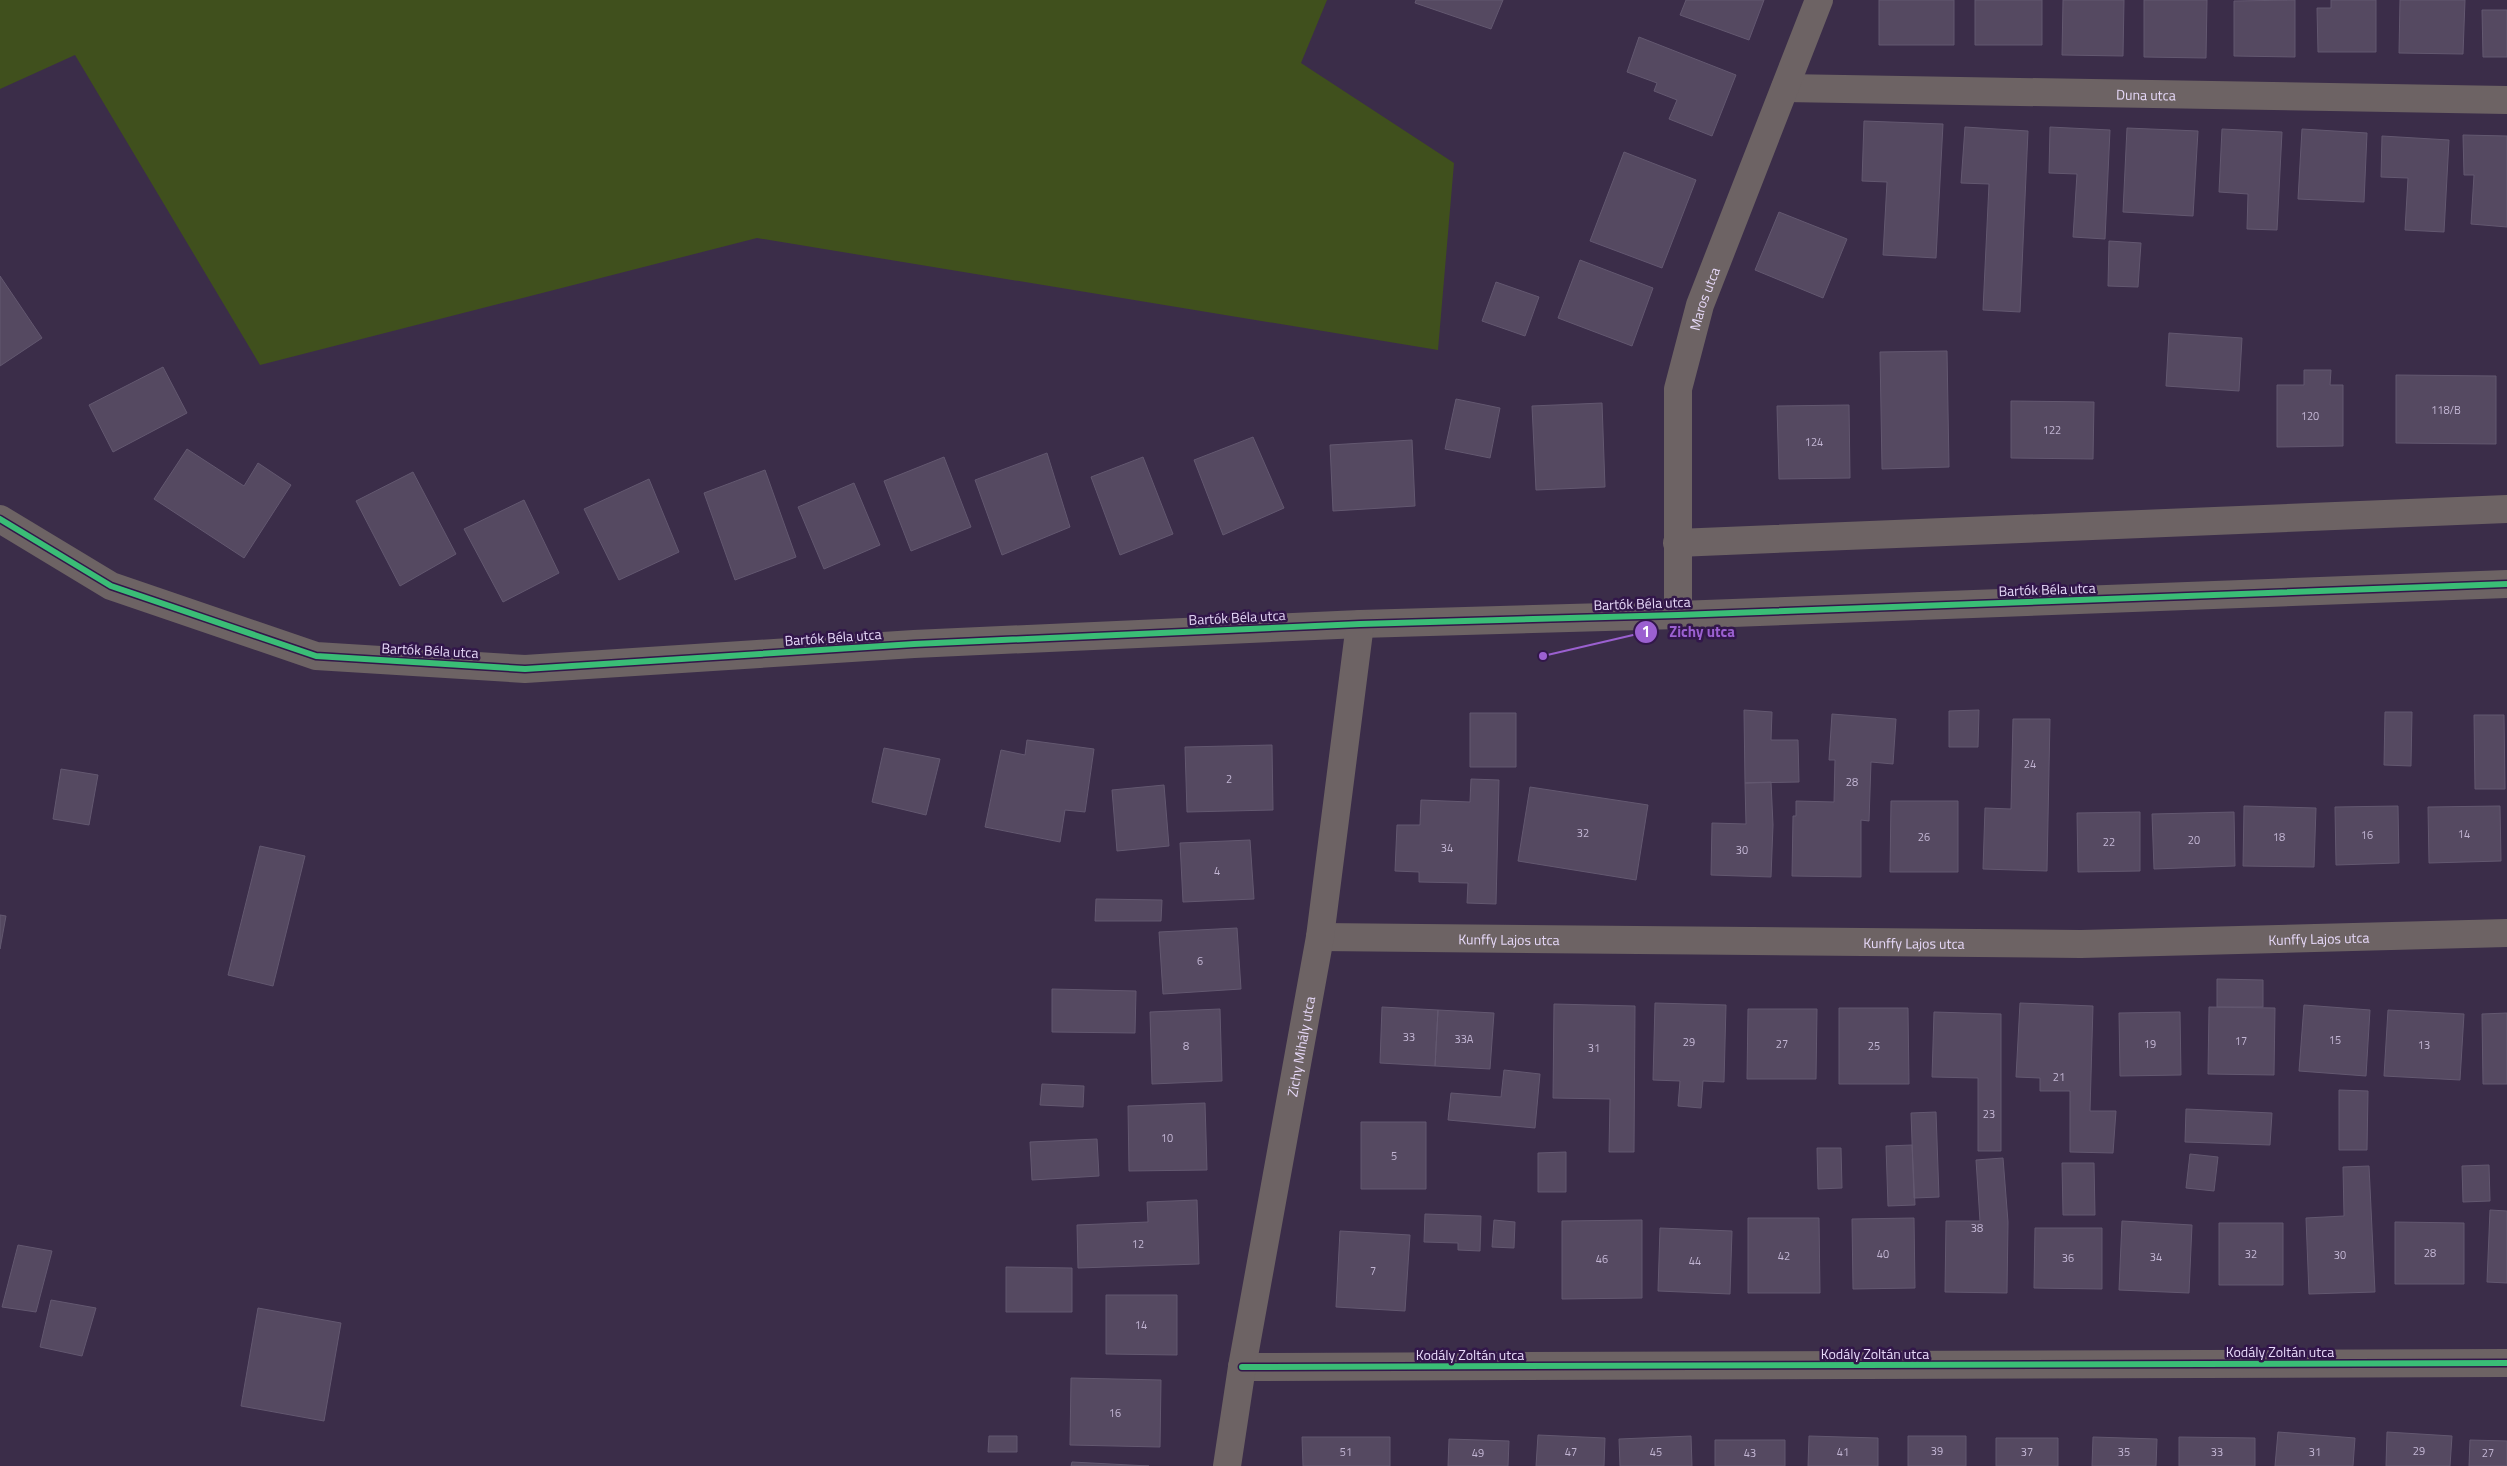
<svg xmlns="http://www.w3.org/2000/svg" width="2507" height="1466" viewBox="0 0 2507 1466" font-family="'Titillium Web',sans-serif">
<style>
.green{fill:#40501d}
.building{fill:#554961;stroke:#635870}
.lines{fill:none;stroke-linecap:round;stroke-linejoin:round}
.minor{stroke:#6d6364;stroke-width:28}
.cycleway-casing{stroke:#32174a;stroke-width:9}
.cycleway{stroke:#3abd76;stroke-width:6}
.labels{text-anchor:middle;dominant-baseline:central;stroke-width:5;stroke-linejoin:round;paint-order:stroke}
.number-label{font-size:11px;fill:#c2b5d3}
.street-label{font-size:14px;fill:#e7d9f9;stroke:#32174a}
.leader{fill:none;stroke:#9b60d0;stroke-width:2}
.callout-dot{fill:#9b60d0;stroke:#32174a;stroke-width:2}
.mark-label{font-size:15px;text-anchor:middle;font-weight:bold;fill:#fff}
.callout-label{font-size:15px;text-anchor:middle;font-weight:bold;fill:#9b60d0;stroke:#32174a;stroke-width:5;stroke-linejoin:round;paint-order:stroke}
</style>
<rect width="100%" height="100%" fill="#3b2d49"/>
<path class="green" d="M0,0H1327L1301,63L1454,163L1438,350L757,238L260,365L75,55L0,89Z"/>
<path class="building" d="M1416,0H1503L1491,29L1415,3Z
M1686,0H1764L1749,40L1680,15Z
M1879,0H1954V45H1879Z
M1975,0H2042V45H1975Z
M2063,0H2124L2123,56L2062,55Z
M2144,0H2207L2206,58L2144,57Z
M2295,0V57L2234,56V1Z
M2331,0H2376V52H2318L2317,8H2331Z
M2400,0H2465L2463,54L2399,53Z
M2482,10H2507V57H2483Z
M1639,37L1736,75L1712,136L1669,119L1677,100L1654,91L1657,83L1627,72Z
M1864,121L1943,124L1936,258L1883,255L1887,182L1862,181Z
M1965,127L2028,131L2020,312L1983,310L1989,184L1961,183Z
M2050,127L2110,130L2105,239L2073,237L2077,174L2049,173Z
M2127,128L2198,131L2193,216L2123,212Z
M2222,129L2282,132L2277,230L2247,229L2248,194L2219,192Z
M2302,129L2367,133L2364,202L2298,199Z
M2463,135L2507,136V227L2471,224L2474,175H2464Z
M2382,136L2449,140L2444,232L2405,230L2408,178L2381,177Z
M1624,152L1696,180L1662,268L1590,241Z
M1779,212L1847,239L1823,298L1755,270Z
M2109,241L2141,243L2138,287L2108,286Z
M1580,260L1653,288L1632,346L1558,318Z
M0,276L42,338L0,366Z
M1496,282L1539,297L1525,336L1482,321Z
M2169,333L2242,338L2239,391L2166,386Z
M1947,351L1949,467L1882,469L1880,352Z
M163,367L187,413L113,452L89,405Z
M2304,370H2331L2330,385H2343V446L2277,447V385H2304Z
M2396,375L2496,376V444L2396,443Z
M1456,399L1500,408L1490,458L1445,449Z
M2011,401L2094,402L2093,459L2011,458Z
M1602,403L1605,487L1536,490L1532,406Z
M1849,405L1850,478L1779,479L1777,406Z
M1253,437L1284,508L1223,535L1194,460Z
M1412,440L1415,506L1333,511L1330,445Z
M187,449L244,486L258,463L291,485L244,558L154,499Z
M1047,453L1070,527L1002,555L975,480Z
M944,457L971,527L911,551L884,481Z
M1143,457L1173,534L1120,555L1091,477Z
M765,470L796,557L735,580L704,493Z
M413,472L456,554L400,586L356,501Z
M649,479L679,552L619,580L584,509Z
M854,483L880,545L824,569L798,507Z
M524,500L559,573L503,602L464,529Z
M1744,710L1772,712L1771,740H1798L1799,782L1745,783Z
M1979,710L1978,747H1949V711Z
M2385,712H2412L2411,766L2384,765Z
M1470,713H1516V767H1470Z
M1832,714L1896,719L1893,764L1871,762L1869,821L1861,820V877L1792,876L1793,816H1796V801L1834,802L1835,760H1829Z
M2474,715H2504L2505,789H2475Z
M2013,719H2050L2047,871L1983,869L1985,808L2011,809Z
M1027,740L1094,749L1085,812L1065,810L1060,842L985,827L1001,750L1025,755Z
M1272,745L1273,810L1187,812L1185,747Z
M884,748L940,759L926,815L872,802Z
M61,769L98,775L89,825L53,819Z
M1471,779L1499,780L1496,904L1467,903L1468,883L1419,882V872L1395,871L1397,825H1420L1421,800L1470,802Z
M1771,782L1773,825L1771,877L1711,875L1712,823L1746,824L1745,783Z
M1164,785L1169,846L1117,851L1112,790Z
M1530,787L1648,805L1636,880L1518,861Z
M1891,801H1958V872H1890Z
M2244,806L2316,808L2314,867L2243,866Z
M2398,806L2399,863L2336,865L2335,807Z
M2500,806L2501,861L2429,863L2428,807Z
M2140,812V871L2078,872L2077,813Z
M2234,812L2235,866L2154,869L2152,814Z
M1250,840L1254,899L1183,902L1180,843Z
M260,846L305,856L273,986L228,975Z
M1096,899L1162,900L1161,921H1095Z
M0,915L6,916L0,949Z
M1237,928L1241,989L1163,994L1159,932Z
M2217,979L2263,980V1007H2217Z
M1052,989L1136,991L1135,1033L1052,1032Z
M1655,1003L1726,1005L1724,1082L1703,1081L1701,1108L1678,1106L1680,1081L1653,1080Z
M2020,1003L2093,1006L2090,1111H2116L2113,1153L2070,1152V1091H2040V1078L2016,1077Z
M1554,1004L1635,1006L1634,1152H1609L1610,1099L1553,1098Z
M2304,1005L2370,1010L2366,1076L2299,1071Z
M1382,1007L1438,1010L1435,1066L1380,1063Z
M2209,1007L2275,1008L2274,1075L2208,1074Z
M1839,1008H1908L1909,1084H1839Z
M1220,1009L1222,1081L1152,1084L1150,1012Z
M1748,1009H1817L1816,1079H1747Z
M1438,1010L1494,1013L1490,1069L1435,1066Z
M2388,1010L2464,1014L2460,1080L2384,1076Z
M1934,1012L2001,1014V1151H1978V1078L1932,1077Z
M2180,1012L2181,1075L2120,1076L2119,1013Z
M2507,1013V1084H2483L2482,1014Z
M1504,1070L1540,1074L1535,1128L1448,1120L1451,1093L1501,1097Z
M1042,1084L1084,1086L1083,1107L1040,1105Z
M2339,1090L2368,1091L2367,1150H2339Z
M1205,1103L1207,1170L1129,1171L1128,1106Z
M2186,1109L2272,1113L2270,1145L2185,1142Z
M1936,1112L1939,1197L1914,1198L1911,1113Z
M1361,1122H1426V1189H1361Z
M1097,1139L1099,1176L1032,1180L1030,1142Z
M1912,1145L1915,1205L1888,1206L1886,1146Z
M1817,1148H1841L1842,1188L1818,1189Z
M1566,1152V1192H1538V1153Z
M2190,1154L2218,1157L2214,1191L2186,1188Z
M2003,1158L2008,1222L2007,1293L1945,1292L1946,1221H1980L1976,1160Z
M2062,1163H2094L2095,1215H2063Z
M2489,1165L2490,1201L2463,1202L2462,1166Z
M2369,1166L2375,1292L2309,1294L2306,1218L2344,1216L2343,1167Z
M1197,1200L1199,1264L1078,1268L1077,1225L1148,1222L1147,1202Z
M2490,1210L2507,1211V1283L2487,1282Z
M1425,1214L1481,1216L1480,1251L1458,1250V1243L1424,1242Z
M1748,1218H1819L1820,1293H1748Z
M1914,1218L1915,1288L1853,1289L1852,1219Z
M1494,1220L1515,1222L1514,1248L1492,1247Z
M1642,1220V1298L1562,1299V1221Z
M2122,1221L2192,1225L2189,1293L2119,1290Z
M2395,1222L2464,1223V1284H2395Z
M2219,1223H2283V1285H2219Z
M1660,1228L1732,1231L1730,1294L1658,1291Z
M2035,1228H2102V1289L2034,1288Z
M1340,1231L1410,1235L1405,1311L1336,1307Z
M18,1245L52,1251L36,1312L2,1307Z
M1006,1267L1072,1268V1312H1006Z
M1106,1295H1177V1355L1106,1354Z
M51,1300L96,1308L82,1356L40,1347Z
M258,1308L341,1323L324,1421L241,1406Z
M1071,1378L1161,1380L1160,1447L1070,1445Z
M2278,1432L2355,1438L2353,1466H2275Z
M2387,1432L2452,1436L2450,1466H2386Z
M1538,1435L1605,1438L1604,1466H1536Z
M989,1436H1017V1452H988Z
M1691,1436L1692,1466H1620L1619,1439Z
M1809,1436L1878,1438V1466H1808Z
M1908,1436H1966V1466H1908Z
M1302,1437H1390V1466H1303Z
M2093,1437L2157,1439L2156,1466H2092Z
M2179,1437L2255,1438V1466H2179Z
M1996,1438H2058V1466H1996Z
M1449,1439L1509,1441L1508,1466H1448Z
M1715,1440H1785V1466H1715Z
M2470,1440L2507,1441V1466H2469Z
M1072,1462L1149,1466H1071Z"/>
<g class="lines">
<g class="minor">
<path id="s1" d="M1785,88L2507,100"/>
<path d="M0,519L111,586L316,656L525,669L914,644L1360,624L1678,615L2507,584"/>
<path d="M1677,543L2507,509"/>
<path id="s2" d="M1678,615V389L1700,305L1819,0"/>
<path id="s3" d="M1320,937L2081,944L2507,933"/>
<path d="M1242,1367L2507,1363"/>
<path id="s4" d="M1227,1466L1242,1367L1320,937L1360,624"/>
</g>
<g class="cycleway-casing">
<path id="cycleway" d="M0,519L111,586L316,656L525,669L914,644L1360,624L1678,615L2507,584
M1242,1367L2507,1363"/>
</g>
<use href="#cycleway" class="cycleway"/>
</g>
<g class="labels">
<g class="number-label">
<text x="2446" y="410">118/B</text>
<text x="2310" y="416">120</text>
<text x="2052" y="430">122</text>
<text x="1814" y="442">124</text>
<text x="2030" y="764">24</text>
<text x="1229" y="779">2</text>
<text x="1852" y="782">28</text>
<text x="1583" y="833">32</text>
<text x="2464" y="834">14</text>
<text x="2367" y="835">16</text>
<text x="1924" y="837">26</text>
<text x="2279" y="837">18</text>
<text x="2194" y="840">20</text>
<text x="2109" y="842">22</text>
<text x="1447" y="848">34</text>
<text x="1742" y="850">30</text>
<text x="1217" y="871">4</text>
<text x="1200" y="961">6</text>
<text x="1409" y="1037">33</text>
<text x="1464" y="1039">33A</text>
<text x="2335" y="1040">15</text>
<text x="2241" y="1041">17</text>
<text x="1689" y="1042">29</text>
<text x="1782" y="1044">27</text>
<text x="2150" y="1044">19</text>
<text x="2424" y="1045">13</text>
<text x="1186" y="1046">8</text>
<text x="1874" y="1046">25</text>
<text x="1594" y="1048">31</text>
<text x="2059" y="1077">21</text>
<text x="1989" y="1114">23</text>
<text x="1167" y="1138">10</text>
<text x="1394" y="1156">5</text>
<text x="1977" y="1228">38</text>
<text x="1138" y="1244">12</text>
<text x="2430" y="1253">28</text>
<text x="1883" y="1254">40</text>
<text x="2251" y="1254">32</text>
<text x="2340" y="1255">30</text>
<text x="1784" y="1256">42</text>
<text x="2156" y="1257">34</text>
<text x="2068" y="1258">36</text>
<text x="1602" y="1259">46</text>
<text x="1695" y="1261">44</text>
<text x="1373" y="1271">7</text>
<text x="1141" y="1325">14</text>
<text x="1115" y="1413">16</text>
<text x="1937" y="1451">39</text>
<text x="2419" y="1451">29</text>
<text x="1346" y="1452">51</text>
<text x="1571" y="1452">47</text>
<text x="1656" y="1452">45</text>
<text x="1843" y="1452">41</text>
<text x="2027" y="1452">37</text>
<text x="2124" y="1452">35</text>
<text x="2217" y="1452">33</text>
<text x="2315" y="1452">31</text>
<text x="1478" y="1453">49</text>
<text x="1750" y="1453">43</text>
<text x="2488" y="1453">27</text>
</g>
<g class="street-label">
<text stroke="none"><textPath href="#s1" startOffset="361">Duna utca</textPath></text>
<text stroke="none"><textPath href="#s2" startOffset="320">Maros utca</textPath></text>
<text transform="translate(2047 589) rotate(-2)">Bartók Béla utca</text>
<text transform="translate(1642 603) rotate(-2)">Bartók Béla utca</text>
<text transform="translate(1237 617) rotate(-3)">Bartók Béla utca</text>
<text transform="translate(833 637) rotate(-4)">Bartók Béla utca</text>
<text transform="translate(430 650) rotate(3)">Bartók Béla utca</text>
<text stroke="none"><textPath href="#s3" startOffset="999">Kunffy Lajos utca</textPath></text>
<text stroke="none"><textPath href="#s3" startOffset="189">Kunffy Lajos utca</textPath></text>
<text stroke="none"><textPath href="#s3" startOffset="594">Kunffy Lajos utca</textPath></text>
<text stroke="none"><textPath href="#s4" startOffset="426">Zichy Mihály utca</textPath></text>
<text x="2280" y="1351">Kodály Zoltán utca</text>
<text x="1875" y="1353">Kodály Zoltán utca</text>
<text x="1470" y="1354">Kodály Zoltán utca</text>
</g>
</g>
<path class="leader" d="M1543 656L1646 632"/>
<g class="callout-dot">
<circle cx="1543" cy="656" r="5"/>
<circle cx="1646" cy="632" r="12"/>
</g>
<g class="mark-label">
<text x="1646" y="637">1</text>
</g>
<g class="callout-label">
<text x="1702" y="637">Zichy utca</text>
</g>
</svg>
